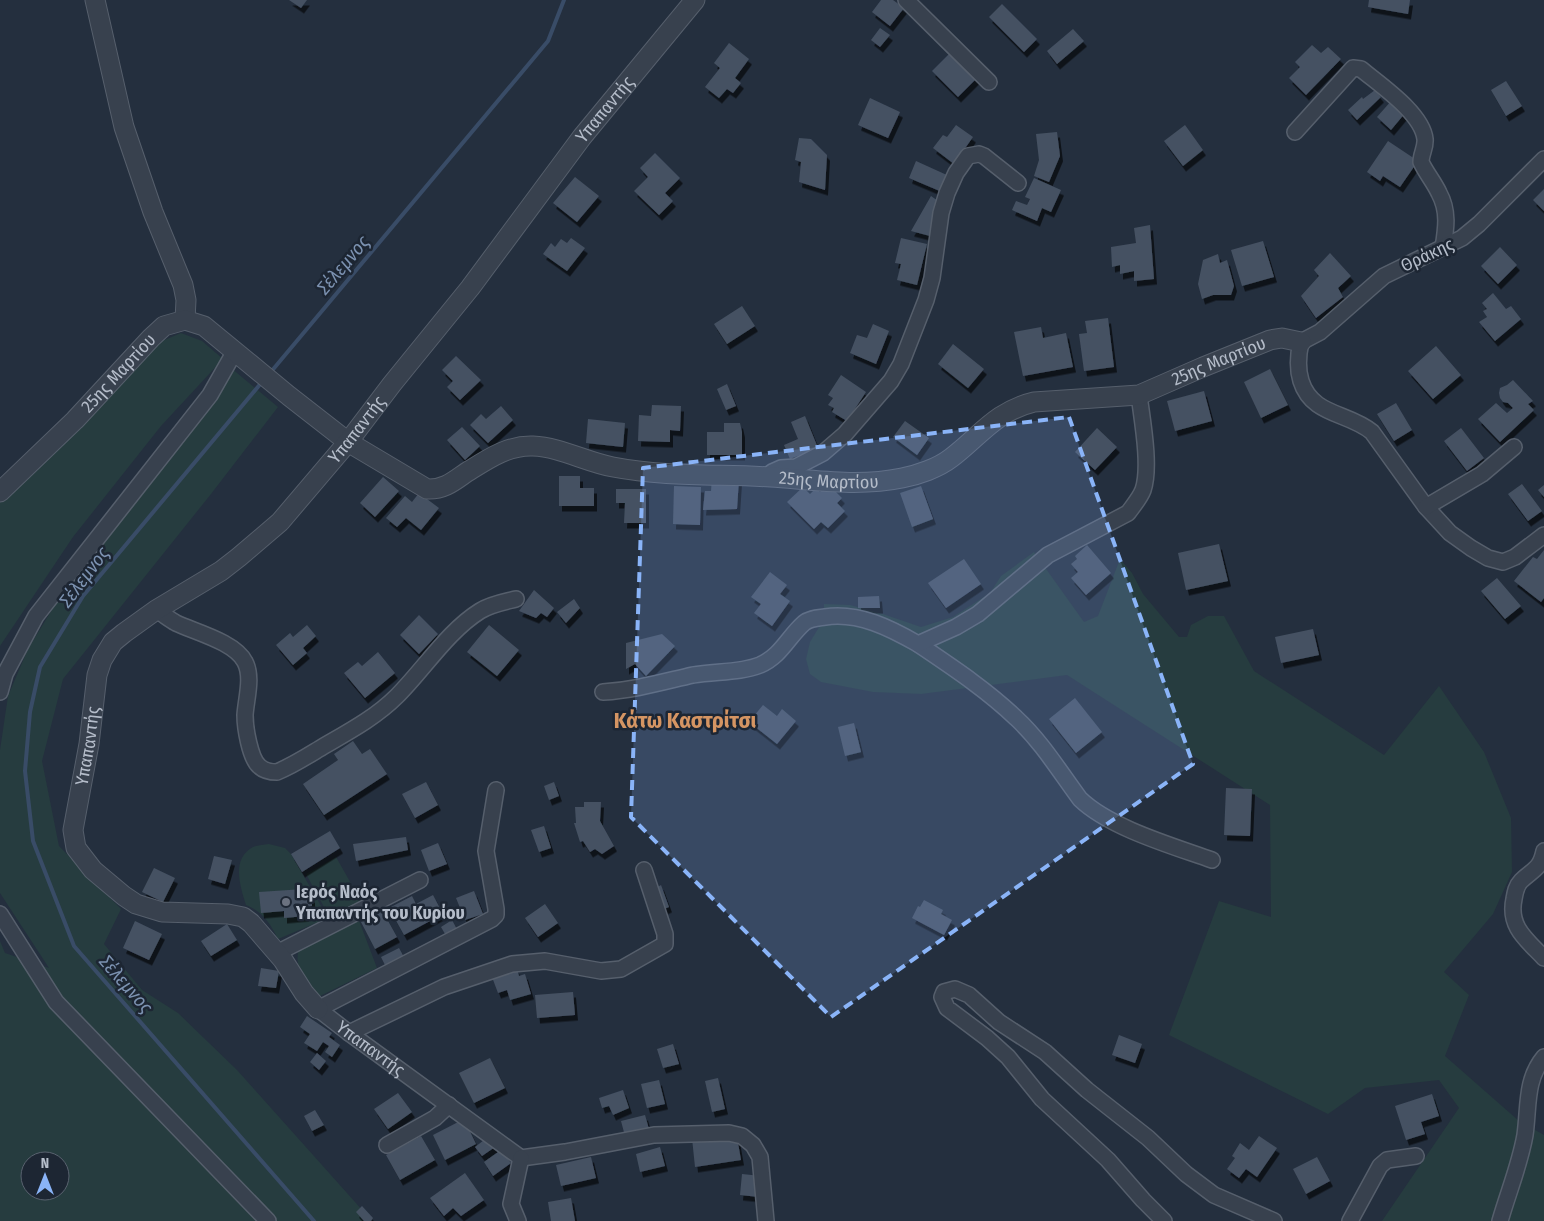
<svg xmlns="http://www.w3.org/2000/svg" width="1544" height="1221" viewBox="0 0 1544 1221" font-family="'Fira Sans Condensed',sans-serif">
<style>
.green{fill:#263c3f;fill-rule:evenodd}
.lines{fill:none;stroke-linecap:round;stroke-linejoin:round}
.stream{stroke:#394c67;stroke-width:4}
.building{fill:#455162;filter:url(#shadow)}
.minor-casing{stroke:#565f6c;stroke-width:18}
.tertiary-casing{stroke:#565f6c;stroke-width:21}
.minor{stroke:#38414e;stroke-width:15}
.tertiary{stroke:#38414e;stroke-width:19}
.marked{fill:#8ab4f8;fill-opacity:0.2;stroke:#8ab4f8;stroke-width:4;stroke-dasharray:10 6;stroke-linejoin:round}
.worship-dot{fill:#6b7280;stroke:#1d2633;stroke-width:2}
.labels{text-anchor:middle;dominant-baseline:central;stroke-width:5;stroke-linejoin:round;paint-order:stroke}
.street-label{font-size:18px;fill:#b4bcc9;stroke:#1d2633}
.poi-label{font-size:18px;font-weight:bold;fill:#b4bcc9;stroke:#1d2633;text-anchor:start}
.water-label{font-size:19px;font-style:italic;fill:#7c92b1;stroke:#1d2633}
.district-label{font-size:22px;font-weight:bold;fill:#d59563;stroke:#1d2633}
</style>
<defs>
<filter id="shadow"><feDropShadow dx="3" dy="5.5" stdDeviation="0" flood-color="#0009"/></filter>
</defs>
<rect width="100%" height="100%" fill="#242f3e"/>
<path class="green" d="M181,333L202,341L223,359L161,426L73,537L0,646V500L62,445L162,341Z
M231,368L278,407L211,494L63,679L42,761L59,846L121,909L104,944L142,990L178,1013L237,1070L372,1221H0V941L5,953L49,968L0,893V750L8,696L28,649L72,577ZM30,1161H60V1191H30Z
M1034,552L1084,622L1098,616L1120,559L1132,573L1143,594L1179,637H1187L1191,625L1208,616H1224L1254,671L1384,755L1439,686L1484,752L1511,818L1512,872L1493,914L1444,972L1469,995L1445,1056L1519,1121L1544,1135V1221H1382L1459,1108L1439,1080L1365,1088L1328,1114L1169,1035L1219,901L1271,917L1270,805L1067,675L921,694L873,692L821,682L810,674L806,659L810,642L824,619V604L850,605L883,614L921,627L953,617L990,593L1001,576Z
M269,844L285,848L291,854L328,918L278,939C270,923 263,912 246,905C240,886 231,859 253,847C257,845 264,845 269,844Z
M336,857L361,901L330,918L306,874Z
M358,918L377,968L318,997C305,986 292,963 300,947Z"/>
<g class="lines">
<path class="stream" d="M270,373L548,41L564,0
M262,382L83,596L40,667L30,712L25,771L33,841L74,946L314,1221"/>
</g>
<path class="building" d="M289,0H307L301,8Z
M881,0H893L904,8L890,26L872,12Z
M1369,0H1410L1408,14L1368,7Z
M1002,4L1037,39L1024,52L989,17Z
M880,28L890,35L880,47L871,40Z
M1073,29L1084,41L1057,64L1047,51Z
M729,43L749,59L735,78L741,83L733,93L727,89L719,98L705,87L720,68L714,63Z
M1312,45L1321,53L1328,47L1341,59L1306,95L1289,78L1300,67L1295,62Z
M952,51L978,77L958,97L932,71Z
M1506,81L1522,106L1506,116L1491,90Z
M1375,90L1381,97L1357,120L1348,110L1362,97L1363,99Z
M870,98L900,112L888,138L858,125Z
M1392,100L1406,112L1391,130L1377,117Z
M956,125L973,137L954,164L933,148L943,135L947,137Z
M1185,125L1203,150L1183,166L1164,141Z
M1057,132L1060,156L1049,182L1034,176L1039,160L1036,134Z
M799,138L811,139L827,155L825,190L799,182L801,162L795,160Z
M1388,141L1418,161L1400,187L1383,176L1380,181L1367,172Z
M655,153L680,178L665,193L673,201L659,215L634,191L648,177L640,168Z
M916,161L949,176L942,192L909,178Z
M575,177L599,196L577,222L553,203Z
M1034,178L1061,190L1051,212L1042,208L1037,221L1012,210L1016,201L1027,205L1030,199L1025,197Z
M1544,189V211L1533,200Z
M931,196L941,203L930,236L911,231Z
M1150,225L1154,279L1134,281V271L1120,274V265L1112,267L1111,247L1136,243L1134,228Z
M571,238L585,248L567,271L543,254L551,243L555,247L561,239L567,243Z
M901,238L927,244L917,285L897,280L901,264L895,263Z
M1263,241L1274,277L1242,286L1231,250Z
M1500,247L1517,265L1498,284L1481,266Z
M1330,253L1351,276L1338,288L1343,297L1316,318L1301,296L1319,276L1314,270Z
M1218,254L1220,263L1227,260L1234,286L1231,295H1213L1202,299L1198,284L1203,260Z
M1493,293L1506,309L1511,306L1521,319L1495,341L1479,322L1487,317L1483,311L1487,309L1482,303Z
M742,306L755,326L727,344L714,324Z
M1108,318L1114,367L1084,371L1079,334L1087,333L1085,321Z
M873,324L889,331L876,364L850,353L857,335L867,338Z
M1041,327L1043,338L1066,333L1073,367L1023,376L1014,332Z
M953,344L984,369L968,388L938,364Z
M1436,346L1461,375L1433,399L1408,371Z
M456,356L481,380L460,400L447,387L453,381L442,370Z
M1270,369L1288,405L1261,418L1244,382Z
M841,375L866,392L847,421L832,412L834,408L828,405L833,398L828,395Z
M1513,380L1533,401L1528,404L1534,410L1500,442L1478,419L1496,403L1507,413L1513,408L1508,403L1503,402L1500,398L1499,393L1500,388L1507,385Z
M727,384L736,406L726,410L717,389Z
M1204,391L1212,421L1175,431L1167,401Z
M1396,403L1412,430L1394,441L1377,414Z
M652,405L681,406L680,431L670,430V442L638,441L639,415L651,416Z
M501,406L513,420L488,443L470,425L481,414L486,419Z
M805,416L818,448L790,459L784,445L798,439L791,422Z
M588,419L625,423L623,447L586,443Z
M905,421L929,438L917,455L893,437Z
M724,423H740L742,432V455H707V432H724Z
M462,427L480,446L465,460L447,440Z
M1097,428L1117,447L1095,470L1075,452Z
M1461,428L1484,458L1467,471L1444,441Z
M559,476H580V488H594V506H559Z
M383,477L399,491L375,517L360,503Z
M712,478L739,479L737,509L703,510L705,491H711Z
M828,484L842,498L837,503L845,511L828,528L821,522L814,529L787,502L803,487L810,494L816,488L820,492Z
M1522,484L1542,511L1528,521L1508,494Z
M1544,485V497L1538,490Z
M674,486L701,487L700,525L673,524Z
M921,486L933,519L912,527L900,493Z
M616,489H646V523H624L625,503H616Z
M419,493L439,508L421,530L406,518L397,527L386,518L405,496L412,502Z
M1219,544L1228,581L1186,590L1178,553Z
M1087,545L1111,573L1086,595L1071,578L1078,572L1071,564L1077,559L1075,556Z
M1544,550V598L1541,602L1514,581L1533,557L1537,559Z
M964,559L981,584L946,608L928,583Z
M770,572L787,585L780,594L790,601L772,626L754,613L761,604L751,597Z
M1497,578L1521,606L1505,619L1481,591Z
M534,590L554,608L547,617L541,613L536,618L519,611Z
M879,596L880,608H858V597Z
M574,599L580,608L566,623L557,612Z
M419,615L438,634L419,654L400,635Z
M307,625L316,636L303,648L307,653L293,665L276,645L290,633L293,637Z
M489,625L519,650L497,676L467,652Z
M1313,629L1319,655L1281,663L1275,637Z
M662,634L675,646L646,676L635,664L626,669V643Z
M378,652L395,673L365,698L344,673L358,662L362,666Z
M1075,698L1102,732L1076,753L1049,719Z
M763,705L777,716L782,709L796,721L777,744L749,722Z
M854,723L861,752L845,756L838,727Z
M353,741L362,754L370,749L387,774L324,815L303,784L338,760L334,754Z
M426,782L438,805L415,818L402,794Z
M554,782L559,796L549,800L544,786Z
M1226,788L1252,789L1250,836L1224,835Z
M584,802H601L600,821L614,846L602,854L595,849L590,852L583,841L580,842L574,823H576L575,807H584Z
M544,826L551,848L539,852L531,830Z
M330,831L340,848L302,872L291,854Z
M406,837L408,850L356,861L353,844Z
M438,843L447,864L429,871L421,850Z
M214,856L232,860L225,884L208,879Z
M154,868L175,878L163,902L142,892Z
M661,885L669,907L664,909L656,888Z
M304,889L305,898L312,897V906L305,907L306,916L284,918V911L261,913L259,892Z
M474,891L483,914L465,920L456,898Z
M433,895L443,914L404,935L389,908L412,896L416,904Z
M924,900L943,910L941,914L952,920L944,935L912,918L918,906L920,907Z
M545,904L558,923L538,937L525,918Z
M382,910L397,937L375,949L361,922Z
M452,920L459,933L448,939L441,927Z
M135,921L162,934L149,960L123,948Z
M227,924L237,940L211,956L201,941Z
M399,948L405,959L387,969L381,957Z
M261,968L279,971L276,988L258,986Z
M517,969L519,976L525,974L531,994L510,1000L507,990L498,993L492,977Z
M573,992L575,1015L537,1018L535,995Z
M307,1016L332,1033L329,1037L340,1045L332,1057L325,1052L329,1046L323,1042L317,1051L304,1043L310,1034L300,1027Z
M1119,1035L1142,1044L1135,1063L1112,1055Z
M673,1044L679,1064L663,1068L657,1049Z
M317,1053L326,1061L319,1070L310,1062Z
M490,1058L505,1088L474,1103L459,1073Z
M718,1078L725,1109L712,1112L705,1081Z
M659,1080L665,1104L647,1108L641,1084Z
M623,1090L629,1108L613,1115L609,1106L602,1108L599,1098Z
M398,1093L412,1112L388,1129L374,1109Z
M1432,1094L1439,1116L1421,1122L1425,1134L1406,1140L1395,1106Z
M315,1110L324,1125L312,1131L304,1116Z
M645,1115L649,1129L625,1136L621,1121Z
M464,1119L476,1144L445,1160L433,1135Z
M421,1136L435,1160L400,1180L386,1155Z
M1259,1136L1277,1148L1257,1177L1246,1169L1239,1178L1227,1169L1235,1158L1232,1156L1240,1143L1249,1150Z
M488,1137L495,1147L482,1156L475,1147Z
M737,1137L741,1160L695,1167L692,1138Z
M660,1147L665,1166L640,1172L636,1154Z
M501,1150L511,1163L493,1176L484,1162Z
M591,1157L596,1178L561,1186L556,1165Z
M1317,1157L1330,1181L1306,1194L1293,1169Z
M465,1173L484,1200L461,1216L453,1208L444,1216L430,1198Z
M742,1174L761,1176L759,1197L740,1195Z
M571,1198L575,1221H551L548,1202Z
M362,1206L373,1218L371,1221H364L356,1212Z"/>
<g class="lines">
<g class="minor-casing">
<g id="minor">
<path d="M906,0L989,82"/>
<path d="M1295,132L1353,68L1361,69C1380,85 1422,113 1425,139C1426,147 1421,154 1421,162C1426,173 1434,182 1439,193C1449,211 1446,229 1443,248"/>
<path d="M1544,159L1479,224L1462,238L1384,276L1320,332L1301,342C1298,355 1297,368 1301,381C1312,416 1348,412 1372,432L1426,507L1450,533L1471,548L1488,558L1503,562L1515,557L1544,535"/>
<path d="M770,477L772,472L781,468L796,467L823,453L845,434L891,381L901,364L926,300L932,278L941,213L947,193L956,173L968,156L979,154L984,156L1018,183"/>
<path d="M1426,507L1482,474L1514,447"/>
<path d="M156,610C163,614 169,619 176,623C195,632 235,642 245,662C253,677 246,699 245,715C245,728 250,758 259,766C264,771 271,772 277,772C294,765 309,755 324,746C350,731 376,717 397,696C424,669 448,631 480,611C491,604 504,602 516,599"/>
<path d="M918,644C952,667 987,690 1016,718C1041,741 1060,772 1080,799C1110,828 1173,846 1212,860"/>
<path d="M0,692L5,674L36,616L210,395L235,351"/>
<path d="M603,692C635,690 662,682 693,675C715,671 740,673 760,665C781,656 788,637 804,623C810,618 818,618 825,617C859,612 890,628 918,644L956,627L978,614L1048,555L1128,513C1133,506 1140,498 1143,490C1151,467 1142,419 1139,395"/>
<path id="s1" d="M496,790L486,851L496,909V915L492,919L318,1009L349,1033L521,1158L565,1152L654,1135L729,1133L742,1136L753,1145L760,1157L766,1221"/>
<path d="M1544,851C1540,870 1533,869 1521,881C1516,886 1515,893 1514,899C1508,927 1527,940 1544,958"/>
<path d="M0,914L56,1002L268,1221"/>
<path d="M277,953L420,880"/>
<path d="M349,1033L444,987L512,964L545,961L601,971L621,969L665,944V934L644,870"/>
<path d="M387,1145L435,1118L449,1105"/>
<path d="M518,1221L511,1204L521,1158"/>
<path d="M1164,1221L1143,1200L1108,1160L1042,1099L1008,1057L987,1038L947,1008L942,997L944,992L955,989L969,995L999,1022L1045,1052L1087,1090L1148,1138L1186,1174L1214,1195L1274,1221"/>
<path d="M1350,1221L1380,1166L1387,1160L1416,1156"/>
<path d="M1500,1221C1508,1193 1520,1164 1525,1135C1529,1107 1525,1080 1544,1057"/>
</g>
</g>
<g class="tertiary-casing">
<g id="tertiary">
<path d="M95,0L124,127L153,212L183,285L186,300L185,320"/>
<path id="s2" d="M0,492L75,420L151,338L164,326L185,320L204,326L289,396L348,442L427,489C444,490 454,481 467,472C488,459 508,445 533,446C560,447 586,462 613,467C665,477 718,474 771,477C814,480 859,487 902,478C918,475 938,468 951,458C980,436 996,411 1034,402L1139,395L1203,367L1270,340L1282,338L1301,342"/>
<path id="s3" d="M318,1009L304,993L283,960L251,923L243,917L228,914L162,912L136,904L124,896L93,870L76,848L73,830L89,744L97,675L102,660L113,642L124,633L156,610L221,571L239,557L280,522L348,442L392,384L470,288L582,137L695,0"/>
</g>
</g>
<use href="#minor" class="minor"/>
<use href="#tertiary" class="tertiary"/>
</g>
<path class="marked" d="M1069,417L1193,764L831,1017L631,817L643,468Z"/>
<circle class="worship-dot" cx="286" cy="902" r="5"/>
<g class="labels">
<g class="street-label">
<text stroke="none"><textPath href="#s3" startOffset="1254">Υπαπαντής</textPath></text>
<text transform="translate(1427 255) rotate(-25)">Θράκης</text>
<text stroke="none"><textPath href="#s2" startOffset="1388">25ης Μαρτίου</textPath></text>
<text stroke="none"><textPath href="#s2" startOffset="168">25ης Μαρτίου</textPath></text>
<text stroke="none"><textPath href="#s3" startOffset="849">Υπαπαντής</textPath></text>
<text stroke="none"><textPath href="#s2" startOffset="968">25ης Μαρτίου</textPath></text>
<text stroke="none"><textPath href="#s3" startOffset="414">Υπαπαντής</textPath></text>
<text stroke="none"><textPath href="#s1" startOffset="394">Υπαπαντής</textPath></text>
</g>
<g class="poi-label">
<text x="296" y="892">Ιερός Ναός<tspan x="296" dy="21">Υπαπαντής του Κυρίου</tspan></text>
</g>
<g class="water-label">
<text transform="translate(343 265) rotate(-50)">Σέλεμνος</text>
<text transform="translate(84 577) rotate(-53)">Σέλεμνος</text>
<text transform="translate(126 984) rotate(49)">Σέλεμνος</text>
</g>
<g class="district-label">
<text x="685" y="720">Κάτω Καστρίτσι</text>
</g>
</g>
<g transform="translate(45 1176)"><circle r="24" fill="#1d2633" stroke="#59626f"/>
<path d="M0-4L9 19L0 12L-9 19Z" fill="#8ab4f8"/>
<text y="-8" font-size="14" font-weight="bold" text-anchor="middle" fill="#b4bcc9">N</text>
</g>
</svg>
